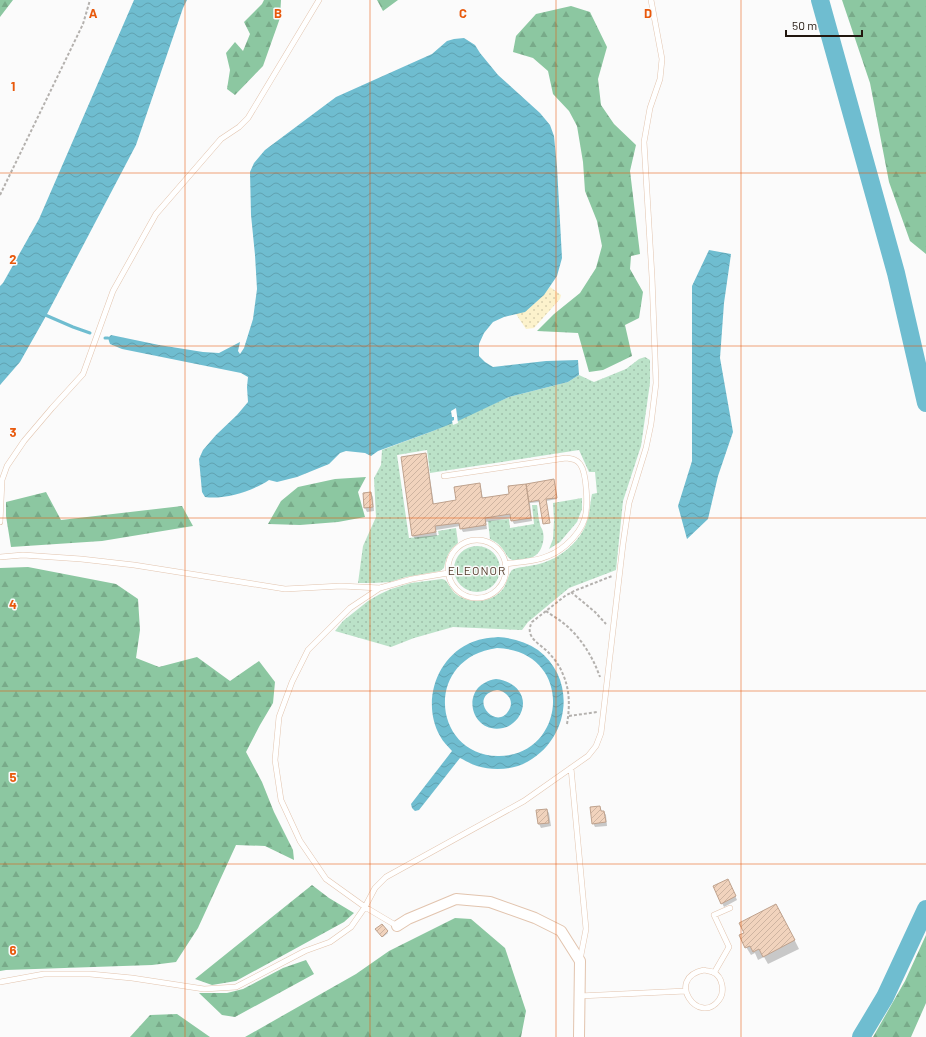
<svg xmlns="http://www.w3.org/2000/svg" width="926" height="1037" viewBox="0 0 926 1037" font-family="Barlow,sans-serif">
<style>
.grass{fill:url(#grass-dots)}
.forest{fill:url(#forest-firs)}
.sand{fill:url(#sand-dots)}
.water{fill:url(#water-waves);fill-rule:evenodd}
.pier{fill:#fbfbfb}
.shadow{fill:#0003}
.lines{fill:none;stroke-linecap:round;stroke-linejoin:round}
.stream{stroke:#6fbdd0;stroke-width:3}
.river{stroke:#6fbdd0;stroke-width:18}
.building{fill:url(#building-hatch);stroke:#bfa28d}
.service-casing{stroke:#e2c4ae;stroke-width:6}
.minor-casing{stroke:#e2c4ae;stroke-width:12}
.path{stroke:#b4b1ae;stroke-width:2;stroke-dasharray:3 2;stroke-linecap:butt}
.service{stroke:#fff;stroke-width:5}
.minor{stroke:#fff;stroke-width:10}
.grid{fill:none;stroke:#e8590c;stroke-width:1;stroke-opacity:0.55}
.labels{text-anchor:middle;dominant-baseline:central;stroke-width:3;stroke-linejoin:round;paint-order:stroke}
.neighbourhood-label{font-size:12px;letter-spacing:1px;fill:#533b29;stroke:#fbfbfb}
.grid-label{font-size:13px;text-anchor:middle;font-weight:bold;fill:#e8590c;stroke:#fbfbfb;stroke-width:3;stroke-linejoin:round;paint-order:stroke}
</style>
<defs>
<pattern id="grass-dots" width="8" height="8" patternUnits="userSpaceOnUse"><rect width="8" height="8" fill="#bbe2c8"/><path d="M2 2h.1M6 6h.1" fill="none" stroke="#a0c1ab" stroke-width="1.8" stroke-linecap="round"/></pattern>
<pattern id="forest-firs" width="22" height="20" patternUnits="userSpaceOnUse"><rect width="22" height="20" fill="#8cc7a1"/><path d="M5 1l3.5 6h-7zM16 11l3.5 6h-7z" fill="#78aa89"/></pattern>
<pattern id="sand-dots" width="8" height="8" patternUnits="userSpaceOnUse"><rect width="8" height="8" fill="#fcf2cc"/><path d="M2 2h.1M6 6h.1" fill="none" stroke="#d8cfae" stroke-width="1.8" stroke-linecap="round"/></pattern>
<pattern id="water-waves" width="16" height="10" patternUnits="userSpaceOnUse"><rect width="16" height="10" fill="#6fbdd0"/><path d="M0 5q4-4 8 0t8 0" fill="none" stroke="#60a2b1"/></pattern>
<pattern id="building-hatch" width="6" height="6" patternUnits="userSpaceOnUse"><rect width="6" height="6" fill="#f1d3bd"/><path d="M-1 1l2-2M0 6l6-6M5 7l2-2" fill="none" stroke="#ceb4a1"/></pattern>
</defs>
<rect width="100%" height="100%" fill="#fbfbfb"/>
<path class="grass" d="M645,357L650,360V383L641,446L623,501L616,570L569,588L528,622L522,630L453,627L414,638L391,647L335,631L343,621L368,601L380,594L391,589L411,583L442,579L445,580C449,584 451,590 456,594C470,605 492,603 503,589C506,585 509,573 512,570C516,567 533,566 539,564C559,559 581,542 587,521C590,513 590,503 592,494L597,493L595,472H589L579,450L430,473L427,450L397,455L409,538L439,535L438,531L456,528L458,543C449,549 446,558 444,568L440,571L406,577L390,582L373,583H358L363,546L376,517L374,478L381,465L382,450L433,431L509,397L568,382L579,375L594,382L626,369L639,359Z
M582,498V509L577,522L560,542L549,549L553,539L554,520L553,503Z
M532,505H537C538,511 538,517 540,524C540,526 541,527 542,529C546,538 542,553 533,557C528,560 521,560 515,561C506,559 507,553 501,547C498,543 494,541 490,539L488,521L509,519L510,528L534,524Z
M454 569a23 23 0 1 1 46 0a23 23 0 1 1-46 0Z"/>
<path class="forest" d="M0,0H13L0,17Z
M264,0H281L280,18L263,66L235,95L227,89L230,70L226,53L235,42L243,51L250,34L244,22L262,4Z
M377,0H398L383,11Z
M842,0H926V254L910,241L889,182L870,83Z
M571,6L590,12L607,47L598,79L601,105L614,124L636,145L630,171L640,254L631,256L630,269L643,292L639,318L625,325L632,356L603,370L589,372L578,333L537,331L554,314L580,293L596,268L602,246L597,221L585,191L583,162L577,126L569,111L553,94L548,71L533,58L513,52L516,36L536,14Z
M366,477L358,492L365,517L338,522L300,525L268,524L281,501L298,487L335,479Z
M46,492L61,520L182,506L193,526L102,541L11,547L6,516V502Z
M28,567L116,584L138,599L140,630L136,658L159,667L197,657L230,681L259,661L275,682L273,703L260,725L246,752L262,782L274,812L293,850L294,860L265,846L236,845L198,928L176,962L152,965L6,970L0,971V568Z
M312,885L329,898L354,913L344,922L236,981L212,985L195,979Z
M455,918L471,919L505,948L526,1011L521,1037H245L356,974L389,951Z
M926,935V1003L911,1037H873L905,981Z
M306,960L314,974L235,1017L222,1015L199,993H227L243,989L283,968Z
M177,1014L210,1037H130L150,1015Z"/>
<path class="sand" d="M550,287L561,295L560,299L534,328L526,329L516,314C530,310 541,298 550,287Z"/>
<path class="water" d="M134,0H187L183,8L136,145L46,316L20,362L0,385V286L3,283L39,219Z
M464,38L475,45L480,53L498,75L540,113L550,125L554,136L557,167L562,258L557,276L544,295L525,312L504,317L493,322L484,333L479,344V356L485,362L493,367L546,361L578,360L579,375L568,382L509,397L458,421L433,431L378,451L371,456L365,453L346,451L340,453L329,464L297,477L277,482L269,480C253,491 224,500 205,497L202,492L199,459L203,450L216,435L237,415L248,402L247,387L248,377L241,373L122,349L110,344L108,338L111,335L159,345L203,352L219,353L240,342L238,351L240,354L244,348L253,319L257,289L255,255L251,215L250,172L254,163L265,150L336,97L432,54L447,41L454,39Z
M709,250L731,254L724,303L720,358L733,432L718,476L708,519L687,539L678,506L692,461V286Z
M498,637C512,638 526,642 538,650C581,683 567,748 518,766C505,770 490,770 477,766C471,764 466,761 460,758L419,810L415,811L412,808L411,804L452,751C448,746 443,742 440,736C422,704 435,660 468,644C478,639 487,638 498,637ZM497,648C576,651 567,757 498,756C432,755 423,658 497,648Z
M496,679C517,681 531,699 518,718C514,723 509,727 503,728C470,735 458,685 496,679ZM497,690C506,691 515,700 509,710C496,733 466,696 497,690Z"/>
<path class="pier" d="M456,408L458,423L453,425L452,421L454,420V417H452L451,411Z"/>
<path class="shadow" d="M425,455L427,458L434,505L457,501L479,484L481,488L483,499L510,495L509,487L554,480L557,499L546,501L549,522L540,502L530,503L532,521L514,524L511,518L486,522L487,529L463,532L460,526L436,530L437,536L415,539L413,536Z
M371,493L373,497L374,511L367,512L365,508L364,494Z
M600,807L602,812H604L606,815L607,826L595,827L593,823Z
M547,810L549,813L551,826L541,828L539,824L537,811Z
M730,884L737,900L724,907L722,903Z
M781,913L799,949L768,964L764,957L758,960L755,953L751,955L746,947Z
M382,925L388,933L383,937L378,931Z"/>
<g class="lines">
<path class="stream" d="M43,314L73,327L90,333
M105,338H108"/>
<path class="river" d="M820,0L896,273L926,403
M861,1037L885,997L926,909"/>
</g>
<path class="building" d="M426,453L433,504L456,500L454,487L480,483L482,498L509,494L508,486L526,484L531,518L511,521L510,514L485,518L486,525L460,529L459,523L435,526L436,532L412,536L401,457Z
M554,479L557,498L546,499L550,523L543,524L539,500L529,502L526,484Z
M371,492L373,507L364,508L363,493Z
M600,806L601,811H604L606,822L592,824L590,807Z
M547,809L549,823L538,824L536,810Z
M728,879L736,896L721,904L713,886Z
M776,904L795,940L763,957L759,949L753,952L750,946L745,948L739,935L744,933L739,923Z
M382,924L388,931L382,937L375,929Z"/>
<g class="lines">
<g class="service-casing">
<path id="service" d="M444,476L566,458C572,459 576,459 580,464C587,473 588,506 585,518C582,528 574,538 566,545C548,561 528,561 505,564
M0,522L2,480L7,466L24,441L52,408L83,374L113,291L156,214L221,139L239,127L248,118L319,0
M448 569a29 29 0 1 1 58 0a29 29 0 1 1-58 0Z
M0,557L23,555L81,559L134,565L285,589L341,586L380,588L412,579L448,573
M380,588L350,608L308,650L292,682L279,717L275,760L281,800L300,841L326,879L365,907L397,926
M571,768L586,929L580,960
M704,970C707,971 711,971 713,972C723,977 725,992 719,1000C699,1027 664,978 704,970Z
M714,973L729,947L714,915L730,908
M0,982L44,974H90L132,978L204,989L236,987L305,951L330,942L351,927L365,907L375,888L386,877L524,801L588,756L596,746L601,733L623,544L629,503L646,448L651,424L656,383L652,277L644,142L650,108L660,79L662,59L651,0
M579,996L686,991"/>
</g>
<g class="minor-casing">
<path id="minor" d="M397,926L408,919L456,899L490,902L535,918L561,931L580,961L579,1037"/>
</g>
<path class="path" d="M0,195L83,24L90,0
M571,592L595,612L606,624
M546,611C551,615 557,618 562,622C580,636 592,655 600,677
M569,716L597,712
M567,724C570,706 570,689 562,672C559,665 553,657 548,652C539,643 524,637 532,622L565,596L574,591L612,576"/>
<use href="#service" class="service"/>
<use href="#minor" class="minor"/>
</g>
<path class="grid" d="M185,0V1037M370,0V1037M556,0V1037M741,0V1037M0,173H926M0,346H926M0,518H926M0,691H926M0,864H926"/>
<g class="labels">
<g class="neighbourhood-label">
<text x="477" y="570">ELEONOR</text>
</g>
</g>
<g class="grid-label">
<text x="93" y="18">A</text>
<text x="278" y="18">B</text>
<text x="463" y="18">C</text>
<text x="648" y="18">D</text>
<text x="13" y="91">1</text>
<text x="13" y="264">2</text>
<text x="13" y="437">3</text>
<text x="13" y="609">4</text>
<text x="13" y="782">5</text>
<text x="13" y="955">6</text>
</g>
<path d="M786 30v6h76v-6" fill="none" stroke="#22170f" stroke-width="2"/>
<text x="792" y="30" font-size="12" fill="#22170f" stroke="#fbfbfb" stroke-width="3" paint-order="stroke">50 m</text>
</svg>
